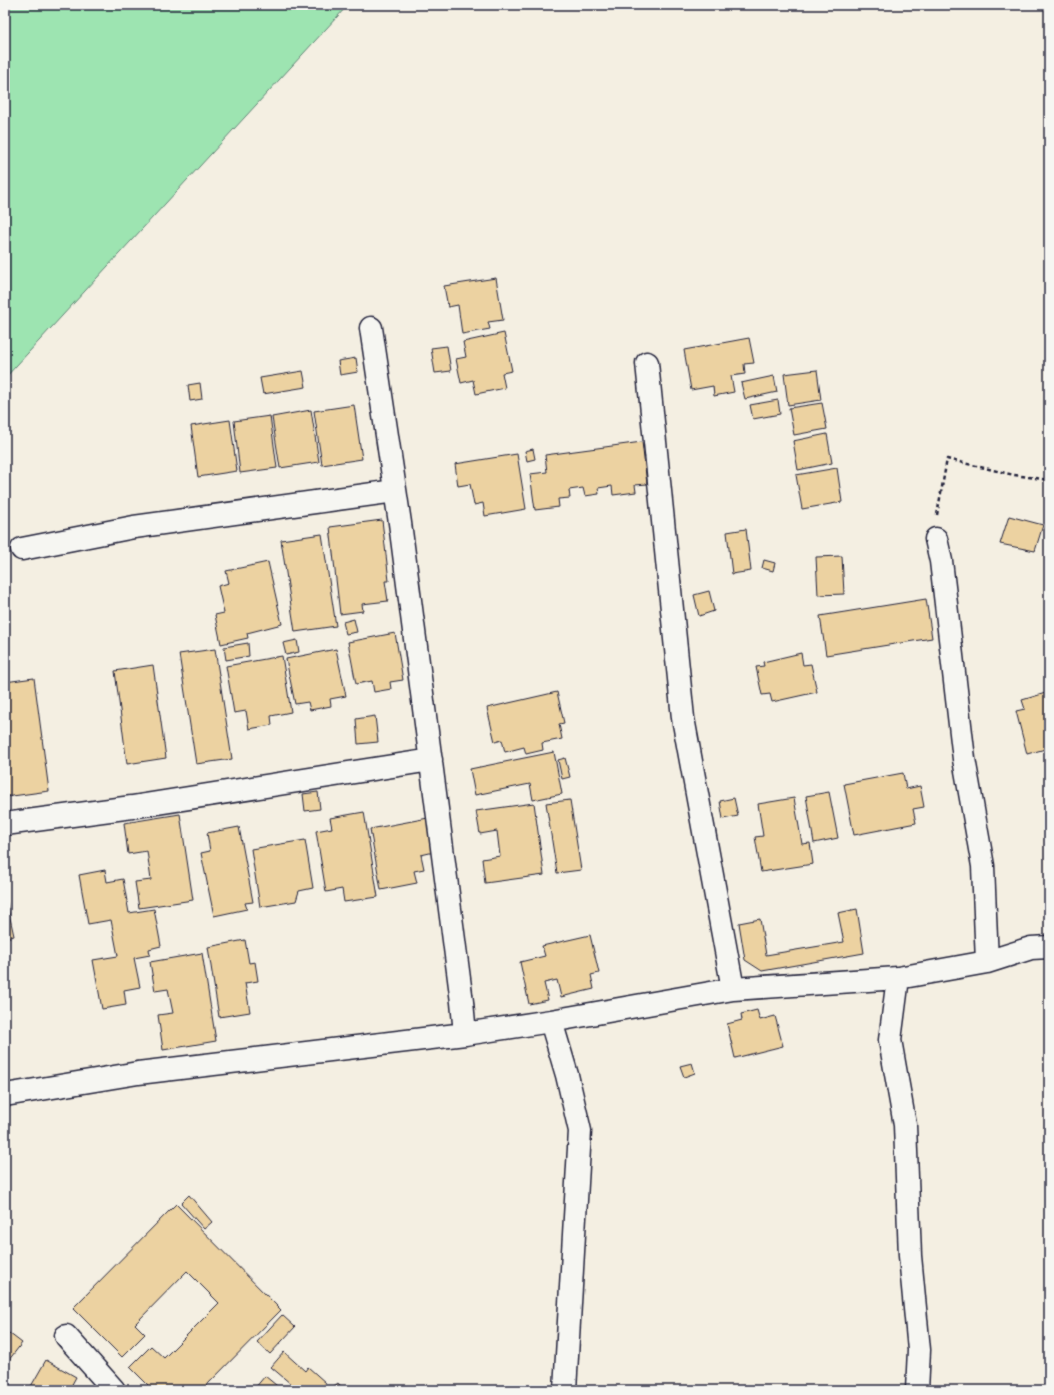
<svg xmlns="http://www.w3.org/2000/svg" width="1054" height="1395" viewBox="0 0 1054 1395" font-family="'Balsamiq Sans',sans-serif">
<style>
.green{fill:#9de4b1;stroke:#608376}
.building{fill:#ecd2a1;stroke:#22223b}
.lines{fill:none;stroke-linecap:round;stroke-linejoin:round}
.minor-casing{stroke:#22223b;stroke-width:25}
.path{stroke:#22223b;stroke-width:2.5;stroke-dasharray:4 3;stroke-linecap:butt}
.minor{stroke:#f6f6f2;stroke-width:22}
</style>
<rect width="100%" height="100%" fill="#f4efe2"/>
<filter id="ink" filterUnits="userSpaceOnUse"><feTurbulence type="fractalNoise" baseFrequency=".025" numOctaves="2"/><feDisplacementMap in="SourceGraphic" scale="8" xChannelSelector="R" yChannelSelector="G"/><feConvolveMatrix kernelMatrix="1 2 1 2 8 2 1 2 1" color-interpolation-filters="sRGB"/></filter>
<g filter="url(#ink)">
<path class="green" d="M5,5H348L5,378Z"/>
<path class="building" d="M496,278L503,320L488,322L490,329L462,334L458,305L448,307L444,286Z
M504,333L512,371L502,373L505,388L476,394L473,380L461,383L456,359L466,357L463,342Z
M749,338L754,363L744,364L745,374L731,376L734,392L714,396L713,386L691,390L684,350Z
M447,346L451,371L435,373L431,348Z
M356,358L358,372L340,375L338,361Z
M817,370L821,400L788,405L784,374Z
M303,371L306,387L263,394L260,378Z
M774,376L777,392L745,399L741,383Z
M200,383L202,399L190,401L188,385Z
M778,400L780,414L753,419L750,405Z
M822,403L827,429L794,435L789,408Z
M354,405L362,459L322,465L314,411Z
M311,410L319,462L280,468L272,417Z
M270,416L277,468L240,473L234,421Z
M230,420L237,471L198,477L191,426Z
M827,434L832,463L798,470L793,441Z
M642,442L647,484L635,485L636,492L613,495L612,486L598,488L599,494L585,496L583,488L569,490L570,498L558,499L559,507L535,510L530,474L547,472L545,455Z
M533,449L535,459L527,461L525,451Z
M517,454L526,509L485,516L483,503L474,505L470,484L458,486L455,464Z
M837,468L842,502L802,509L796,475Z
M1009,516L1043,525L1035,551L1000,544Z
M382,520L389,581H385L388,601L362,604L363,611L340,614L330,527Z
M746,529L751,571L732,574L727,532Z
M322,534L336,626L295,632L281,540Z
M842,556L844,594L818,595L816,557Z
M764,560L775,563L773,571L762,568Z
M268,562L282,624L247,633L248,638L221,644L215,615L224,613L218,586L229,583L226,571Z
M709,591L714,611L699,616L694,595Z
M926,599L932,638L826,655L820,616Z
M354,619L357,632L346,634L343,622Z
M395,633L403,680L390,682L391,689L374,692L372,681L356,684L348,642Z
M297,640L299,652L286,655L283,643Z
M248,643L249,656L226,660L224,647Z
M215,649L232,759L196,764L179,654Z
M336,649L346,696L330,699L331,706L310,710L308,702L295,704L286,659Z
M801,653L803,665L811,664L817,692L772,702L770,694L762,695L756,667L764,666L763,662Z
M282,656L291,712L271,716L272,725L249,729L246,711L234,713L226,666Z
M153,665L166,758L127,764L115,671Z
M34,678L49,791L5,797V682Z
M557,692L564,723L559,724L562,739L542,743L543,750L526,754L524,747L505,752L502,740L495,742L487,708Z
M1049,692V748L1027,754L1016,711L1025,709L1022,700Z
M375,716L378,742L358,744L356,719Z
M554,752L562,794L533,800L530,784L475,795L470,769Z
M565,758L570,777L562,779L558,760Z
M903,773L906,789L920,786L924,807L913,809L916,823L854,835L844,784Z
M318,792L320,809L305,811L303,794Z
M829,792L838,838L814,843L806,796Z
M734,798L738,816L723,819L720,801Z
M794,798L802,844L810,843L813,864L761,872L755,837L763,836L758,804Z
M570,800L581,870L557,873L546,803Z
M534,803L544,875L485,883L482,859L500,856L497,831L480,834L476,811Z
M364,812L378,897L344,902L342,889L326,892L316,831L332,828L330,818Z
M180,814L193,900L139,908L135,882L151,880L147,851L128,854L124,823Z
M428,818L434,852L421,855L424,869L414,871L417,883L381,890L370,829Z
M239,827L253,902L245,903L247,909L214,916L201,853L210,851L207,833Z
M305,840L313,888L299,891L296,901L260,907L251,849Z
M105,870L107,882L123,879L129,913L154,909L161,946L149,949L150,955L134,958L140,987L124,990L126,1005L102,1009L93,960L118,956L111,920L88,924L79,875Z
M5,895L14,936L5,938Z
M857,909L864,953L762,971L745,960L739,923L760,919L766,955L844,942L838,913Z
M590,935L599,973L591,975L594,989L561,997L557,980L544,983L548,1000L529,1004L520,962L545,956L542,946Z
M245,940L249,963L255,962L258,981L245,983L250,1012L219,1017L208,947Z
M202,953L216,1041L163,1050L158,1015L173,1013L168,989L155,991L150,962Z
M757,1010L760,1020L775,1016L783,1046L735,1058L727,1024L742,1020L741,1014Z
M692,1063L695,1073L684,1077L680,1066Z
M189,1195L212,1222L204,1229L181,1203Z
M176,1204L281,1310L202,1390H153L130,1367L151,1346L164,1358L219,1303L187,1271L135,1324L145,1334L122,1357L73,1308Z
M282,1315L295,1327L270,1354L257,1342Z
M5,1330L22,1343L5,1365Z
M284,1352L305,1371L308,1367L326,1383L319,1390H293L291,1384L271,1367Z
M46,1360L76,1377L69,1390H33L30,1388Z
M265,1376L282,1390H257L255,1388Z
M338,1383L344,1390H329Z"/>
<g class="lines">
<g class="minor-casing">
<path id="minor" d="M371,328L400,523L462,1002L465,1034L551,1021L733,989L898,978
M647,363L683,718L733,989
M936,539L941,561L964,759L983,866L987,962
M22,549L134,527L395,491
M5,824L132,807L431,760
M551,1021L567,1075L580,1131L565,1390
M5,1095L138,1073L465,1034
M66,1336L114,1390
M917,1390L919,1350L910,1256L905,1125L890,1040L898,978L987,962L1031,948L1049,947"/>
</g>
<path class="path" d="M937,515L947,459L1014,475L1049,480"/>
<use href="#minor" class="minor"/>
</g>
</g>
<rect width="1054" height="1395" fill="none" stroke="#f6f6f2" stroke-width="20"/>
<rect x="10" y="10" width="1034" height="1375" fill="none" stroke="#22223b" stroke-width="1.5" filter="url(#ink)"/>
</svg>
